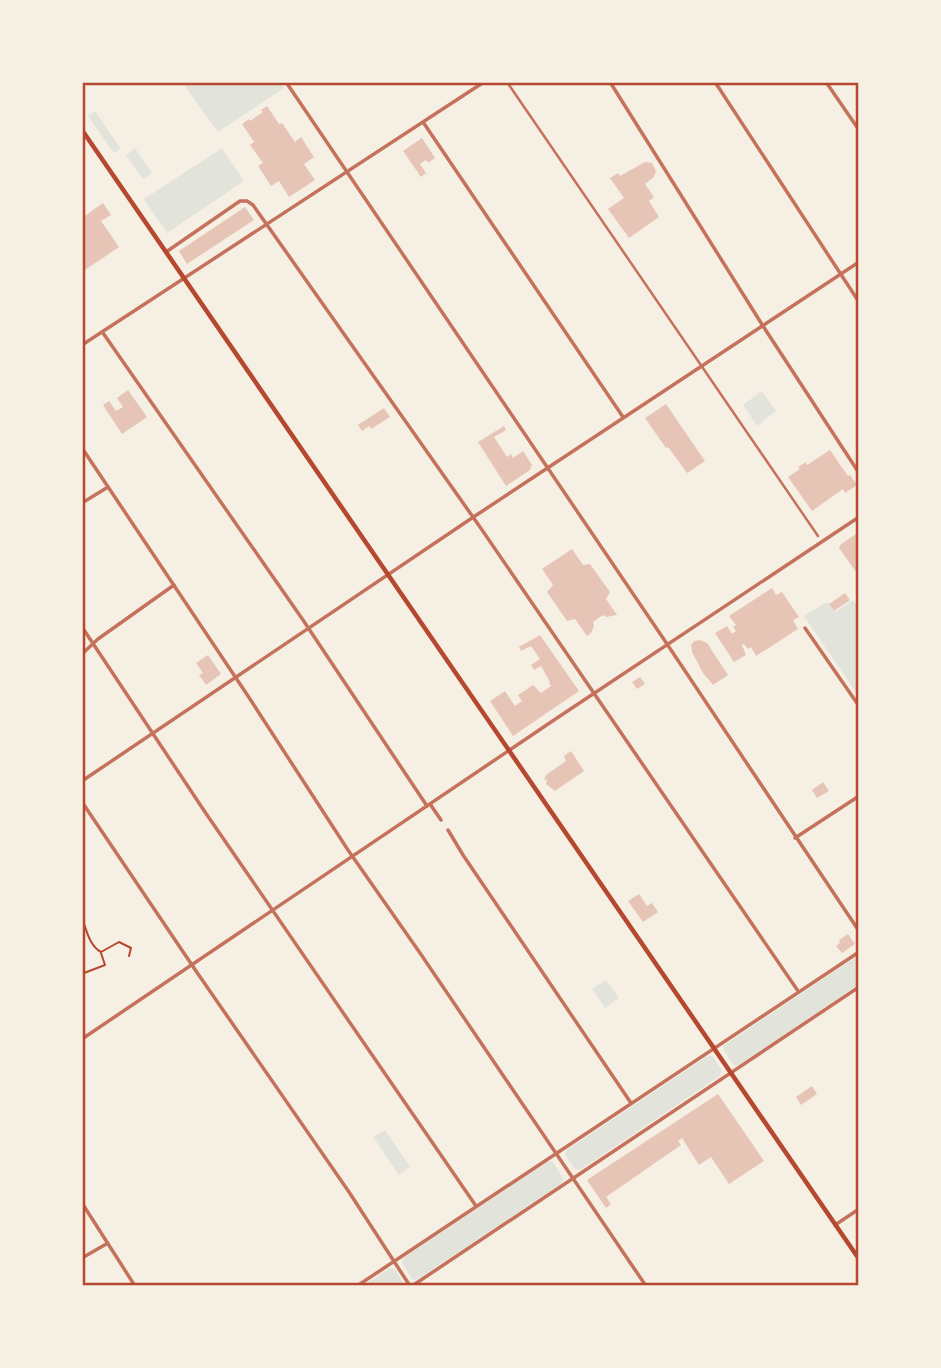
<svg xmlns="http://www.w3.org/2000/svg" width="941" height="1368" viewBox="0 0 941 1368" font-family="'Golos Text',sans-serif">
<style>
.green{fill:#e2e4dc}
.building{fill:#e6c5b7}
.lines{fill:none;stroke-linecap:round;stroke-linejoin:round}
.path{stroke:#b5482f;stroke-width:2}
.pedestrian{stroke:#c5725c;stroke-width:2.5}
.minor{stroke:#c5725c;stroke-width:3.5}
.tertiary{stroke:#c5725c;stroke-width:3.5}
.secondary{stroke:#b5482f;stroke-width:4.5}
.neatline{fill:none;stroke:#b5482f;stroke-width:2.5}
</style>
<rect width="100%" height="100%" fill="#f6efe4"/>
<path class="green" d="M182,82H279L284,88L218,132Z
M95,111L121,149L114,153L88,116Z
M135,148L152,173L143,179L126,155Z
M222,148L244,181L167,233L144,199Z
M762,391L776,411L757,426L743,405Z
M853,600L859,609V697L804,616L827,602L835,612Z
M859,955V984L739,1065L734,1066L723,1049V1046Z
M606,980L619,998L605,1008L592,989Z
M711,1056L713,1057L722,1070L720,1076L580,1170L575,1169L565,1155L567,1150L706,1057Z
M385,1130L410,1167L399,1175L373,1137Z
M552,1161L564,1180L561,1184L416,1280L412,1279L402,1263L403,1258L547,1162Z
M390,1268L395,1269L405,1286H363Z"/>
<path class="building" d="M267,106L279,124L282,123L295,142L301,137L314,157L304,164L315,180L289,197L279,181L271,186L258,166L263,163L250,145L254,142L242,124L249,119L250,121L263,112L261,110Z
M422,138L435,158L428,163L426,160L420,164L426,173L421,177L403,151Z
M645,162L652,163L656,171L654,177L645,184L654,197L649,201L659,217L629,238L608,209L624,198L610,178L618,173L620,176Z
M103,203L111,215L101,221L119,247L82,272V218Z
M245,207L254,220L187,264L179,251Z
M128,390L147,417L122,434L103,405L109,401L116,411L123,407L117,398Z
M666,404L705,461L687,473L668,447L666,448L645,418Z
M384,408L390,417L371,429L369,426L362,431L358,425Z
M504,426L506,430L494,437L507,457L511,454L513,458L523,451L532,465L530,470L506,486L478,442Z
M830,450L848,476L850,475L857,485L845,493L843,489L812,511L788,477L800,469L798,467L806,462L807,465Z
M859,532V576L839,548L840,545Z
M572,549L583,565L590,564L610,592L606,599L617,615L606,617L603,615L593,622L594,626L591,633L587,636L575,619L567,621L547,592L553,585L542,569Z
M772,588L776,595L782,592L799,617L793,620L798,629L756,656L751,647L748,649L744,644L742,645L746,655L734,662L715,633L727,626L732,634L736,631L733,627L736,625L729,616Z
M845,593L850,600L834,611L829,604Z
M540,635L579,691L513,736L490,701L505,691L515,706L522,701L518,695L533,685L541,693L551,686L549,683L550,682L541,666L534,670L531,665L540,659L531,646L521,651L519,647Z
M700,640L707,643L728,675L713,685L703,673L692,652L691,645L694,641Z
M208,655L221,674L206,685L199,675L203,673L196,663Z
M640,677L645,684L637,689L632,682Z
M571,751L584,771L555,791L546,784L547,779L544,780L546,775L566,761L564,756Z
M823,782L829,791L817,798L812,790Z
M639,894L647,906L652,903L658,912L643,922L628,901Z
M848,934L855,944L842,953L836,946L840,943L839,940Z
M812,1086L817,1094L801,1105L796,1097Z
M718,1094L764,1161L729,1184L711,1157L699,1165L682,1138L678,1141L681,1145L606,1197L611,1204L606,1208L587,1180Z"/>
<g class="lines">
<path class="path" d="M83,921C87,932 90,946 101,952L119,942L131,948L129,956
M84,973L105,965L101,953"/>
<path class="pedestrian" d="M507,82L818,536"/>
<path class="minor" d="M286,82L663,638L859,931
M610,82L763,326L859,473
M715,82L859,302
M826,82L859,130
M423,122L623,417
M166,252L240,201H247L253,205L480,527L798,991
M103,333L303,620L427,806
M82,345L484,82
M82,503L108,487
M82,627L205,812L476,1206
M805,628L859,706
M82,654L98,639L174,585
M82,781L472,518L859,262
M82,802L196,971L349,1192L410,1286
M430,804L441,820
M448,830L463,855L631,1103
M795,838L859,796
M82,1203L135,1286
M835,1225L859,1209
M82,1258L108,1243
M357,1286L859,952
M412,1286L859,987"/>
<path class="tertiary" d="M82,448L248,696L348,850L420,953L646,1286
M82,1039L554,720L859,517"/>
<path class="secondary" d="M82,130L859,1259"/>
</g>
<rect width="941" height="1368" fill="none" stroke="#f6efe4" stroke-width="168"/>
<rect x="84" y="84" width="773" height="1200" class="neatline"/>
</svg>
